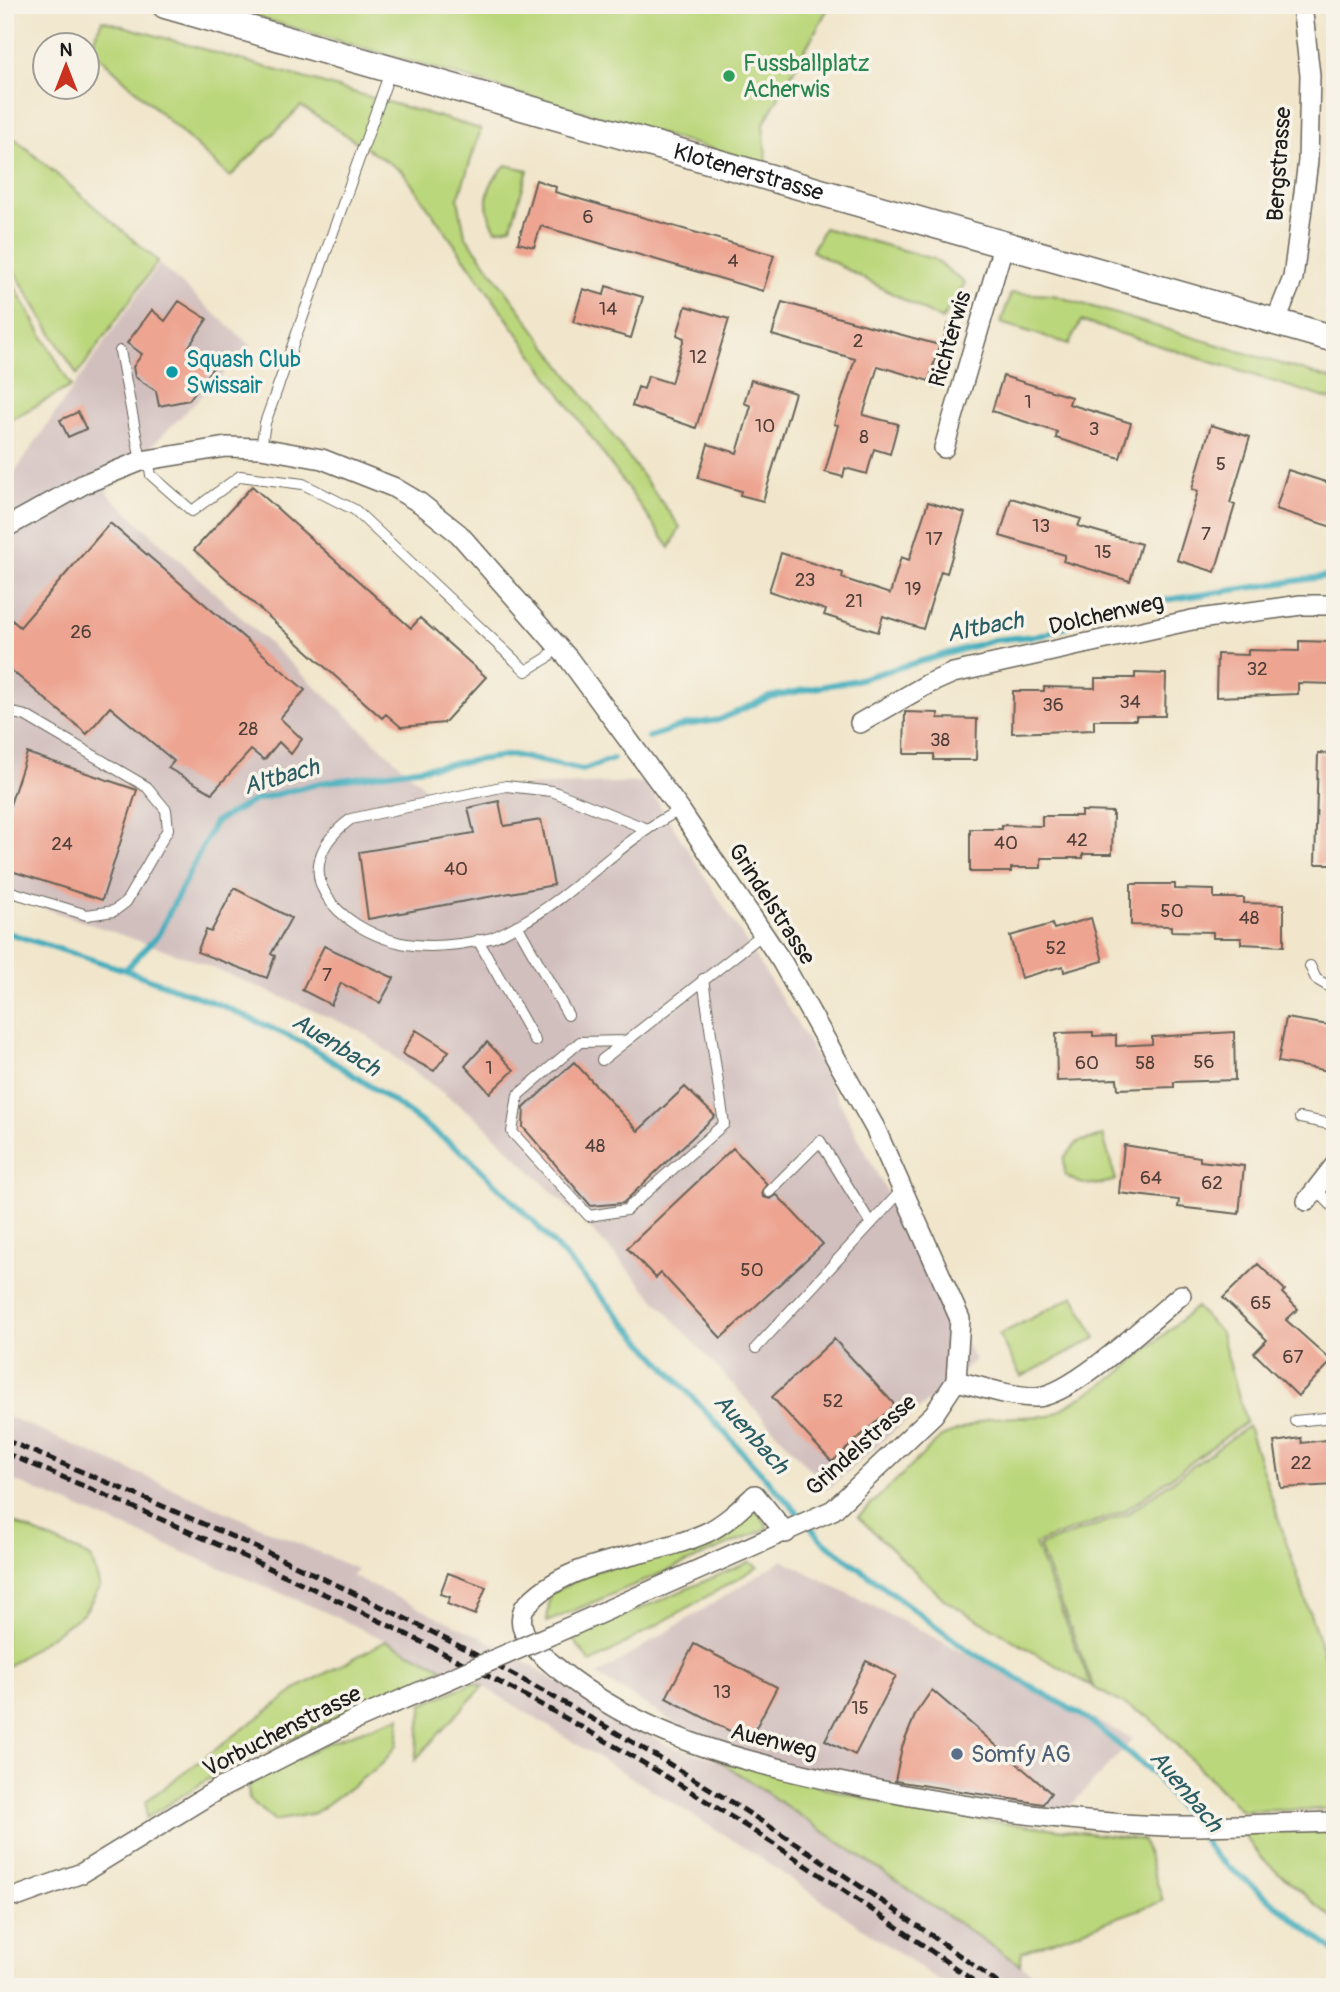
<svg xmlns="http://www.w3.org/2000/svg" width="1340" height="1992" viewBox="0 0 1340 1992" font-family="Pangolin,sans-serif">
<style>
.industrial{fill:#d1bfbe}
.green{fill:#bbd77c;stroke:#6c7a4c;stroke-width:2}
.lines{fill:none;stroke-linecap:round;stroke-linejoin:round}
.stream{stroke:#3eacbc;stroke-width:6}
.building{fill:#eda491}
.lane-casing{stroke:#676359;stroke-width:12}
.street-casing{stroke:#676359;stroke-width:22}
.secondary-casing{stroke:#676359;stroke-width:29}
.lane{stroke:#fff;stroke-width:10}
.street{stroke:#fff;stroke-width:19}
.secondary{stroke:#fff;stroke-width:26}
.rail{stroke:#1c1c1c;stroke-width:5;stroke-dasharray:10 5;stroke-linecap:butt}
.street-bridge-casing{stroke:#676359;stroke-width:22;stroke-linecap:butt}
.street-bridge{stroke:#fff;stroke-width:19}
.leisure-dot{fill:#2e9e5b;stroke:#f7f3e8;stroke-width:2.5}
.culture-dot{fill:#0f9aa8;stroke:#f7f3e8;stroke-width:2.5}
.service-dot{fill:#5c6f8a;stroke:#f7f3e8;stroke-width:2.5}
.labels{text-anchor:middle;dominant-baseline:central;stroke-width:7;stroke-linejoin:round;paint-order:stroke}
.number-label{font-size:19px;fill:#503e39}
.leisure-label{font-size:23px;fill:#27864d;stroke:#f7f3e8;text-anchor:start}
.street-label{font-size:23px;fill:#1c1c1c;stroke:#f7f3e8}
.culture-label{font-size:23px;fill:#0d838f;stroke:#f7f3e8;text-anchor:start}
.service-label{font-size:23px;fill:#4e5e75;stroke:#f7f3e8;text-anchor:start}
.water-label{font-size:24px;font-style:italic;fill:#2b5d64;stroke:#f7f3e8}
</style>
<rect width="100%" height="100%" fill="#f7f3e8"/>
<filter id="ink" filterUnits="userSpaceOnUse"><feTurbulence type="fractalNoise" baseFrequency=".0143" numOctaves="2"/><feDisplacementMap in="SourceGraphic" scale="14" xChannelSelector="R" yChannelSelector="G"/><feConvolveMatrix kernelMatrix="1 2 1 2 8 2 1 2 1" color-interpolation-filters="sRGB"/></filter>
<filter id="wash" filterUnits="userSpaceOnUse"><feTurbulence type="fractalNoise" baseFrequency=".00686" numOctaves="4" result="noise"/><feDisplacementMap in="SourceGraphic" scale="28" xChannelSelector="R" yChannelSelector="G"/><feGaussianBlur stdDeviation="1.57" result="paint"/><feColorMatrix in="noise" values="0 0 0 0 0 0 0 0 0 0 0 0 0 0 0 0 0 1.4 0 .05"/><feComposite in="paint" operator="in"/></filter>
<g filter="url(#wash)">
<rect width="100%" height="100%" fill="#f1e6cb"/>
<path class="industrial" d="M159,264L251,346L106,492L426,789L645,782L801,1029L975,1360L828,1489L600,1239L479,1120L359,1030L192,959L5,895V486Z
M5,1415L357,1569L352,1576L495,1644L628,1724L670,1746L717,1759L906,1885L1052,1987H948L747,1849L483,1686L323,1611L5,1477Z
M783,1560L1133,1739L1062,1815L775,1762L704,1741L597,1675Z"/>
<path class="green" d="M247,5H830L763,125L767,165L239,12Z
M102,20L481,129L458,199L465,235L680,527L670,548L403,172L301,106L230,177L90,48Z
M13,137L158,261L77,375L5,256V142Z
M506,165L528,170L511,227L496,230C481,205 485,185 506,165Z
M824,228L934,259L965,283L942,320L812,251Z
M5,270L71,386L5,423Z
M1011,293L1053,295L1335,380V401L1081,321L1069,344L1001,323Z
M1103,1136L1116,1180C1096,1186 1083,1188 1065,1175L1064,1158L1078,1142Z
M1074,1296L1096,1338L1021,1377L999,1335Z
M1196,1307L1221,1333L1246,1422L1125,1511L1035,1544L1091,1686L946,1601L858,1517L941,1437L990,1418L1050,1416L1116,1376Z
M1248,1426L1335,1689V1809L1242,1811L1150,1718L1094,1688L1039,1546L1127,1514Z
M758,1511L768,1528L547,1622L550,1594L590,1573L719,1533Z
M5,1519L91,1557L100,1587L84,1613L5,1668Z
M749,1562L758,1567L591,1663L572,1638Z
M386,1641L444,1668L225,1769L146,1818V1801L301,1686Z
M473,1683L483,1686L415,1760L423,1704Z
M400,1717L397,1745L382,1764L315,1813L275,1821L249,1799L248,1785L327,1743Z
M717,1759L913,1811L1143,1840L1163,1901L1022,1952L1020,1965Z
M1335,1830V1920L1261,1858L1242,1832Z"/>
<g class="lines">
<path class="stream" d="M649,737L685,725L719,720L769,697L856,680L994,640L1043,635L1111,608L1335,575
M5,932L125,970L223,1006L306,1044L388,1098L465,1154L530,1218L823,1541L966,1649L1088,1719L1155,1775L1189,1821
M125,970L158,935L215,822L255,800L320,783L512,755L583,770L613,759
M1196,1830L1215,1856L1335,1952"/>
</g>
<g id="blocks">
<path class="building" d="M536,180L556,187L555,192L774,255L763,291L541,226L534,247L518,243Z
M606,286L643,297L631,338L573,322L583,289L604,295Z
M179,301L207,319L188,348L214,366L189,400L159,406L156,391L135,377L133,367L142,354L127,343L152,310L165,321Z
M782,302L939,345L929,381L878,366L863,415L898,424L890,454L874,449L867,474L845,468L843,477L825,472L838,425L834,424L855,359L772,335Z
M686,306L729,319L696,428L632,406L638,387L644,389L648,376L671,383L684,338L677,335Z
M1003,376L1071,397L1069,404L1131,423L1120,458L1056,438L1057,432L992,411Z
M751,380L795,393L763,501L740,495L741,491L698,478L708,444L737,453L751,406L744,403Z
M78,412L86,429L68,437L60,420Z
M1211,425L1250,437L1230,503L1235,505L1215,572L1177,560L1198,491L1192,489Z
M1288,470L1335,485V528L1276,509Z
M252,486L411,628L420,618L486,677L444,723L401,727L386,714L382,718L194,550Z
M1011,498L1081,519L1078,526L1141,544L1130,581L1063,561L1065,555L1000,536Z
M928,502L965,513L947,573L941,571L923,629L883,616L878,632L824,615L826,610L769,591L781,553L843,573L842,578L890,594L901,557L909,560Z
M110,523L305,690L280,718L302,739L291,754L279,742L264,760L251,750L212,793L168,768L174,761L110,707L87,734L5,665V614L20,627Z
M1299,641L1335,642V684L1298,683V694L1216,697L1217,654L1248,655V650L1299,651Z
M1135,673L1166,674L1165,716H1136V720H1094V730L1012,733L1013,691H1044V687L1095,688V678H1135Z
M905,712L938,713V718L977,719L976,760H934V754H904Z
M27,753L137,790L102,900L5,869V820Z
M1318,753L1335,754V864H1315Z
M499,801L504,826L541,820L554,885L368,919L359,852L474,833L468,808Z
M1081,811L1113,812L1112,854H1083V858H1041V868H1011V872H970V829H1002V825L1042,826V816H1081Z
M1131,884H1175V889L1214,890V898H1244V903L1284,904V946L1241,944V938H1213V932L1171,931V926L1131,925Z
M234,888L291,918L271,954L275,956L267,978L197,952L206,930L211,932Z
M1091,918L1103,961L1064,972L1063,966L1021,978L1010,936L1052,924L1054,929Z
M324,946L394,978L380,1003L341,983L331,1005L302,990Z
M1286,1018L1335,1026V1072L1278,1062Z
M416,1030L449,1051L434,1071L402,1054Z
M1093,1032V1036L1116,1035V1046L1152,1044V1037L1234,1032L1235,1080L1174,1082V1087L1118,1089L1117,1079L1057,1081L1056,1033Z
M487,1042L514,1070L490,1093L465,1066Z
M574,1062L638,1131L685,1087L715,1116L623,1203L591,1206L523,1127L524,1108Z
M1124,1145L1200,1157V1161L1244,1166L1239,1214L1178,1207L1179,1200L1119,1193Z
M733,1148L767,1184L762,1191L763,1197L770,1199L777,1195L823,1244L721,1338L661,1273L656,1278L627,1248Z
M1258,1264L1285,1290L1282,1293L1298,1309L1286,1320L1332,1361L1298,1396L1254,1353L1267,1340L1223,1298Z
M834,1339L895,1405L832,1462L772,1397Z
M1301,1438L1302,1443L1335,1439V1485L1281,1488L1274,1442Z
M448,1573L486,1587L475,1615L447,1604L450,1597L440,1594Z
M694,1644L777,1687L749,1741L666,1698Z
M866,1661L896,1676L855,1755L825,1740Z
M932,1690L1051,1793L1043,1804L895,1781L902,1747L916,1713Z"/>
</g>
</g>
<g filter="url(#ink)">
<use href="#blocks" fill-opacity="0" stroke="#676359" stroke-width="2"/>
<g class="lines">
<g class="lane-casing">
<path id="lane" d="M120,351L141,461
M936,383L952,328
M261,448L265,423L390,72
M148,460L151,475L192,511L240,476L303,484L355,510L526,671L547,658L558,646
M5,711L26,716L147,787L166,810L168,829L126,902L114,911L87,915L5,890
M647,829L552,791L506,786L351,819C281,870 337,928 401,943C430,949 462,945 491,938C501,935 510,929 520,924C578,893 621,839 680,810
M517,925L568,1015
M478,940L535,1041
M1310,966L1316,979L1335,990
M626,1041L580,1042L518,1095L512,1132L589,1216L626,1210L724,1124L703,979
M602,1060L764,933
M1300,1118L1335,1125
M1316,1189L1335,1209
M769,1192L820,1141L871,1224
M756,1348L903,1189
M1295,1421L1335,1417"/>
</g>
<g class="street-casing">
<path id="street" d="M1275,323L1293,278L1308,161L1310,75L1302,5
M944,448L1004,243
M5,528L84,484L141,461L226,447L261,448L322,459L393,487L420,503L459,534L568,658L680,810L782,962L875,1128L960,1319L956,1381L934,1414L833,1510L576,1624
M860,723L928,684L953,673L1192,620L1301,605H1335
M1307,1201L1335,1165
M956,1381C982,1387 1010,1397 1036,1397C1072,1396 1151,1320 1181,1295
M786,1533L755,1495C740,1509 726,1523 708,1532C648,1560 570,1555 524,1608C513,1633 540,1654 557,1668C638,1735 734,1759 834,1781C943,1804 1054,1822 1165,1826C1221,1827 1278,1823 1335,1822
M19,1896L82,1873L217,1790L355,1720"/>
</g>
<g class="secondary-casing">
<g id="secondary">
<path id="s1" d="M165,5L1335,339"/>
</g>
</g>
<use href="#lane" class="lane"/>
<use href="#street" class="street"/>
<use href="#secondary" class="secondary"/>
<path class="rail" d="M5,1440C159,1503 312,1569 459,1646C649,1745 830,1860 1003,1987
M5,1453C194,1531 379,1615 558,1714C705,1795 845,1889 982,1987"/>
<g class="street-bridge-casing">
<path id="street-bridge" d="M355,1720L576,1624"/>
</g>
<use href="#street-bridge" class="street-bridge"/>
</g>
</g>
<circle class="leisure-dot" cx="729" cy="76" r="7"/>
<circle class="culture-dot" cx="172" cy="372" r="7"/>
<circle class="service-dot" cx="957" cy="1754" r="7"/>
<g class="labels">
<g class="number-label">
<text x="588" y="217">6</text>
<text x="733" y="261">4</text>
<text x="608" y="309">14</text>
<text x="858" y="341">2</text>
<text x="698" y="357">12</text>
<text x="1028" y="402">1</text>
<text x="765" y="426">10</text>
<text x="1094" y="429">3</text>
<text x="864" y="437">8</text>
<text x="1221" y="464">5</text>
<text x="1041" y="526">13</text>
<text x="1206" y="534">7</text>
<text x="934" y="539">17</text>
<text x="1103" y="552">15</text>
<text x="805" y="580">23</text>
<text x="913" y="589">19</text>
<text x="854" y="601">21</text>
<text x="81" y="632">26</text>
<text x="1257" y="669">32</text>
<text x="1130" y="702">34</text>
<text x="1053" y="705">36</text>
<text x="248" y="729">28</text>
<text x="940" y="740">38</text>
<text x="1077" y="840">42</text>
<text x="1006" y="843">40</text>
<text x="62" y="844">24</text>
<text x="456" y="869">40</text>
<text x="1172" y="911">50</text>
<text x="1249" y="918">48</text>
<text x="1056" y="948">52</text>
<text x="327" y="975">7</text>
<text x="1204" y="1062">56</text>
<text x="1087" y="1063">60</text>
<text x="1145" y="1063">58</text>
<text x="489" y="1068">1</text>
<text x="595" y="1146">48</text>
<text x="1151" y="1178">64</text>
<text x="1212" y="1183">62</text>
<text x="752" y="1270">50</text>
<text x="1261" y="1303">65</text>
<text x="1293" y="1357">67</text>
<text x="833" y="1401">52</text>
<text x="1301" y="1463">22</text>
<text x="722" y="1692">13</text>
<text x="860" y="1708">15</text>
</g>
<g class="leisure-label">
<text x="743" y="63">Fussballplatz<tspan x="743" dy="26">Acherwis</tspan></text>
</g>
<g class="street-label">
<text transform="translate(1279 164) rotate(-86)">Bergstrasse</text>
<text stroke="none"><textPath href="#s1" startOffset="607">Klotenerstrasse</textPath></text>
<text transform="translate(950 339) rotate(-74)">Richterwis</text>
<text transform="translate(1106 614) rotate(-13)">Dolchenweg</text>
<text transform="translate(772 904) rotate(57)">Grindelstrasse</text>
<text transform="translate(861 1445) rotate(-42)">Grindelstrasse</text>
<text transform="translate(282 1731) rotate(-27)">Vorbuchenstrasse</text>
<text transform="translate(774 1741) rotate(14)">Auenweg</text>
</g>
<g class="culture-label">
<text x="186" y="359">Squash Club<tspan x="186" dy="26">Swissair</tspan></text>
</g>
<g class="service-label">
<text x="971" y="1754">Somfy AG</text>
</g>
<g class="water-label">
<text transform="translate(985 627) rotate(-11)">Altbach</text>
<text transform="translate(281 777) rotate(-16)">Altbach</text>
<text transform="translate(336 1045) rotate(32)">Auenbach</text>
<text transform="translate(751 1434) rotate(48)">Auenbach</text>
<text transform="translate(1186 1791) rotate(50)">Auenbach</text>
</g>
</g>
<rect width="1340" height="1992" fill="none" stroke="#f7f3e8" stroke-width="28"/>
<g transform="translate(66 66)"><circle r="33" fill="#f7f3e8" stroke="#9f9d96" stroke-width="2"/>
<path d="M0-5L12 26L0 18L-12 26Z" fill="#c8321e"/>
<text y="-10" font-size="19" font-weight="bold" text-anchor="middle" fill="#1c1c1c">N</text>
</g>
</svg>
